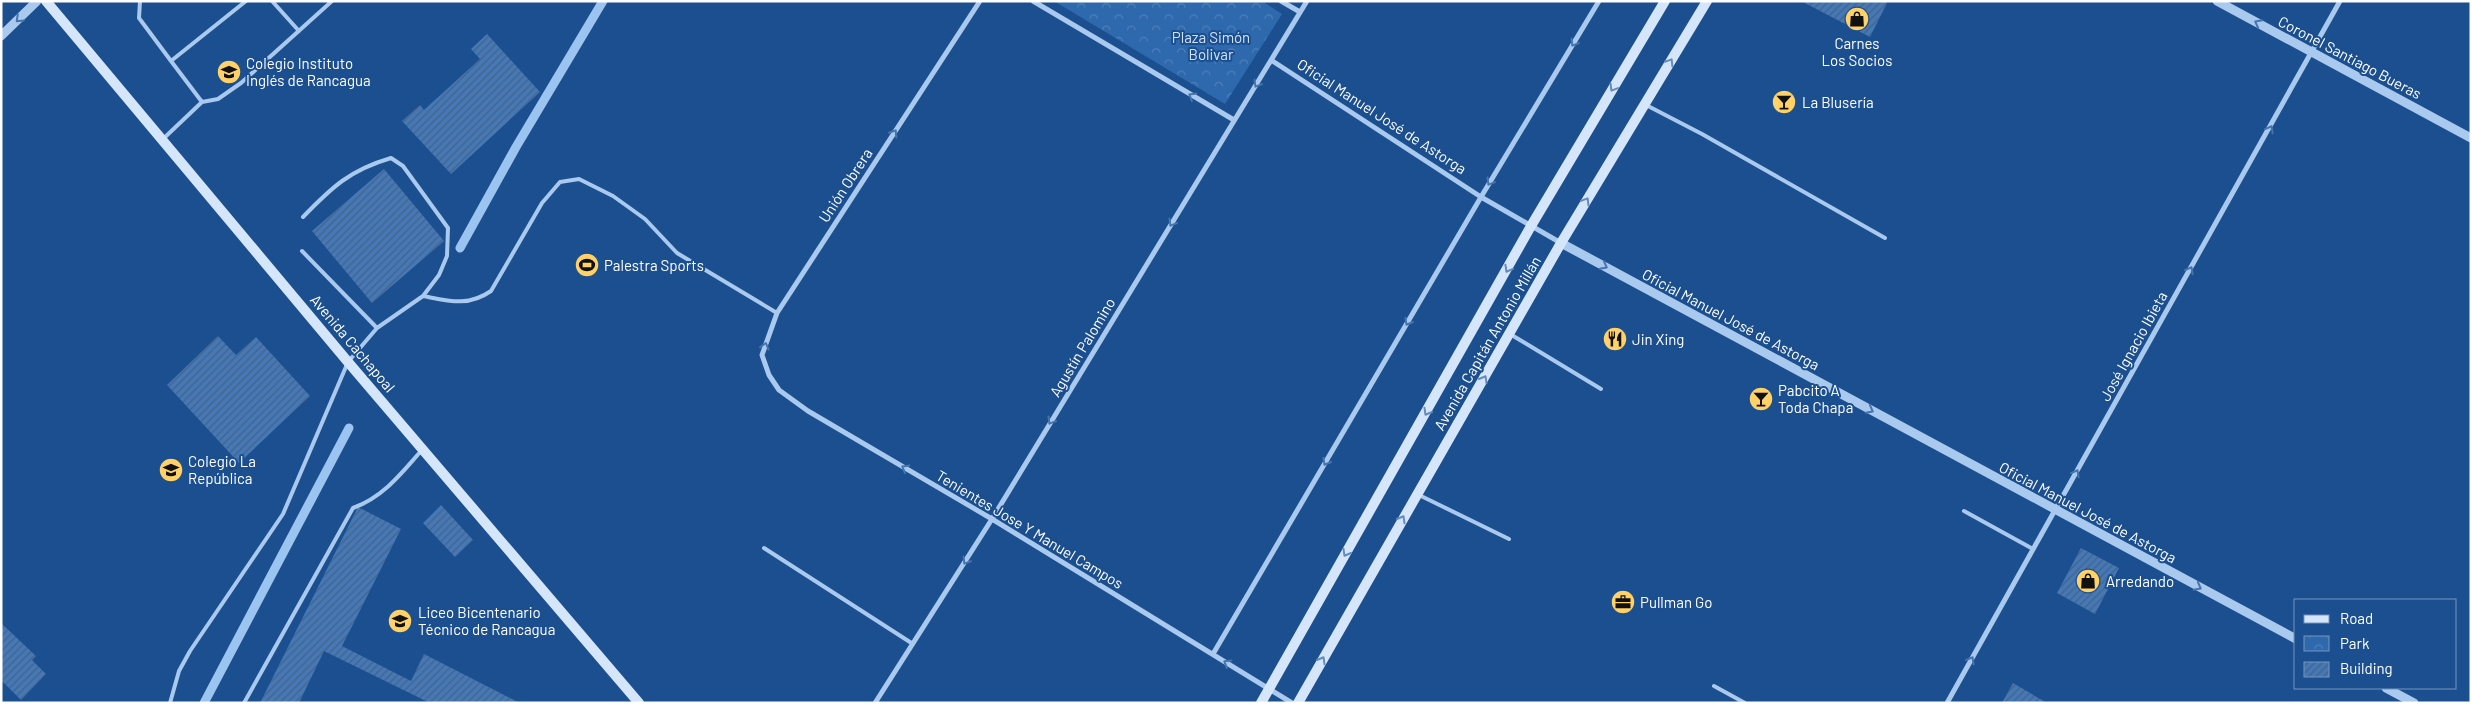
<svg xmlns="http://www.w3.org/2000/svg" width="2472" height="704" viewBox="0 0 2472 704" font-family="Barlow,sans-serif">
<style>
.park{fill:url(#park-crowns)}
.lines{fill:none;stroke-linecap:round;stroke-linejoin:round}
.stream{stroke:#9cc4f0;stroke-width:9}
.building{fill:url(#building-hatch)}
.service{stroke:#a9c9ee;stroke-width:4}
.minor{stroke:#a9c9ee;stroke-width:5}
.tertiary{stroke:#a9c9ee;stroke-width:9}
.secondary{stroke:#d6e6fa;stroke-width:10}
.oneway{stroke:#4674ac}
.oneway2{stroke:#668bba}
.labels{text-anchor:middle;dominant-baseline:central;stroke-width:4;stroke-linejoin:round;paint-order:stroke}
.park-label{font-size:15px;fill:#cfe3fa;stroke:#1b4f8f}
.poi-label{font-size:15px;fill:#fff;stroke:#1b4f8f;text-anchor:start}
.street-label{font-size:15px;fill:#fff;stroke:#1b4f8f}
</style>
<defs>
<pattern id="park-crowns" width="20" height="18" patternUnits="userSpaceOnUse" patternTransform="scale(1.25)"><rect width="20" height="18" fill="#2e69ad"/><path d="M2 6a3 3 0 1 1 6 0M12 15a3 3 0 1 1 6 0" fill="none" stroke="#4d80b9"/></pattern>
<pattern id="building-hatch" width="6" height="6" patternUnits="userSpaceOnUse" patternTransform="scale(1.25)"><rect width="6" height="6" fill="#4478b7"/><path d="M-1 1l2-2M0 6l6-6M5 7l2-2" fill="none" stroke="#486282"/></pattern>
</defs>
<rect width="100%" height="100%" fill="#1b4f8f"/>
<path class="park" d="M1054,1H1262L1282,14L1225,104Z"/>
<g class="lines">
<path class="stream" d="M460,248L516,147L603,1
M204,703L349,428"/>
</g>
<path class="building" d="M1801,1H1888L1870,37Z
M487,34L540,92L451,174L402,121L420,105L424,110L480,59L471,49Z
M384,169L444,241L372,303L312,231Z
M218,336L236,355L256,337L310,396L239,463L167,385Z
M441,505L473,540L455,557L423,523Z
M358,507L401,529L342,646L411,681L424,654L520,703H430L324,651L299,703H260Z
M2081,548L2119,568L2095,614L2057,593Z
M1,623L36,656L32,660L46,674L21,700L1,680Z
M2013,683L2047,703H2002Z"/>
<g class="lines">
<path class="service" d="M140,1L139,18L171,61L246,1
M272,1L299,31
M171,61L202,102
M1646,105L1702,134L1885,238
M163,139L202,102L218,99L241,83L332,1
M302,251L377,328
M423,296C449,301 468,307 491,291L542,203L560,182L579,179L613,196L645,219L677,253L777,313
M1510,334L1601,389
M1419,495L1509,539
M1964,511L2033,549
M764,548L913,644
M1714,686L1745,703
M170,703L179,671L190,651L283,514L348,362L377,328L423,296L439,275L447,256L448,228L403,166L391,158C350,170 332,187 303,217
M244,703L353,508C383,497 401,474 421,451"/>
<path class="minor" d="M980,1L777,313L762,355L769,375L779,390L808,411L992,519L1292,703
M1033,1L1234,120
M1281,1L1300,12
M1271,60L1481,197L1561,243
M1213,654L1481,197L1599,1
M875,703L992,519L1307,1
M1947,703L2340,1"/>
<path class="tertiary" d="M2217,1L2471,138
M1,36L37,1
M1561,243L2296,639
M2386,688L2414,703"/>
<path class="secondary" d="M46,1L348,362L639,703
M1261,703L1531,226L1665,1
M1298,703L1561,243L1707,1"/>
</g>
<defs><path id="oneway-chevron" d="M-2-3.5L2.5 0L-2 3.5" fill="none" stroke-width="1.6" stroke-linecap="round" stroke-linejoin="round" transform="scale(1.25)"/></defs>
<g class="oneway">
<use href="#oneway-chevron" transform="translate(19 19) rotate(136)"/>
<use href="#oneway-chevron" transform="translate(2258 23) rotate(-152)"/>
<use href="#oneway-chevron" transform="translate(1574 43) rotate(121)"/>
<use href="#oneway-chevron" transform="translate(1257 84) rotate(121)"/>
<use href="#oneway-chevron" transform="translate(1192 96) rotate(-149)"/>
<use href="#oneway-chevron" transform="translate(2270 129) rotate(-61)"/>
<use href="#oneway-chevron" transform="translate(894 133) rotate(-57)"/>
<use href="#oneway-chevron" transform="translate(1490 182) rotate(121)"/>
<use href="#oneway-chevron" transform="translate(1172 223) rotate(121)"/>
<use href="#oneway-chevron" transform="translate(1604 266) rotate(28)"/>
<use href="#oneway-chevron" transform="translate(2190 270) rotate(-61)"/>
<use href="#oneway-chevron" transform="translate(1408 322) rotate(120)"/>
<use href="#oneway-chevron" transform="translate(765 346) rotate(-75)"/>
<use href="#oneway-chevron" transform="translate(1870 410) rotate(28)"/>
<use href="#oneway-chevron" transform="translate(1051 421) rotate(121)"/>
<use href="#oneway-chevron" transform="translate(1326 462) rotate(120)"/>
<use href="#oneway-chevron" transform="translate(905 468) rotate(-150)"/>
<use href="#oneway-chevron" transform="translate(2076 473) rotate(-61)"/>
<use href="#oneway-chevron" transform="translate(966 561) rotate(122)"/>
<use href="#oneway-chevron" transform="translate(2198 587) rotate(28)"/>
<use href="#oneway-chevron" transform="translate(1971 660) rotate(-61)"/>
<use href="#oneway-chevron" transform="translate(1227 663) rotate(-148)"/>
</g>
<g class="oneway2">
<use href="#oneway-chevron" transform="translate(1670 62) rotate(-58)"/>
<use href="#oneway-chevron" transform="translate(1613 88) rotate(121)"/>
<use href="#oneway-chevron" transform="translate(1586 201) rotate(-59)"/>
<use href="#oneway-chevron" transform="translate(1508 269) rotate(119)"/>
<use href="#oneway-chevron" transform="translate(1484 379) rotate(-60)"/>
<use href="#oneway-chevron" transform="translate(1427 412) rotate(120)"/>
<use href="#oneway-chevron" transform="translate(1402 519) rotate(-60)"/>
<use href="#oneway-chevron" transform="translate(1346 553) rotate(120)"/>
<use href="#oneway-chevron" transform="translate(1322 660) rotate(-60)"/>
</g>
<defs>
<g id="shop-disc" transform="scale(1.25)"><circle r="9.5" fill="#ffd166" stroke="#1b4f8f"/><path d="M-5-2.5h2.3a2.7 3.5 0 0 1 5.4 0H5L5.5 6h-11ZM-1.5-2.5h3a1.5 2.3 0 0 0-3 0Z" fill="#111"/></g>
<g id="school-disc" transform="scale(1.25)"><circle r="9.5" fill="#ffd166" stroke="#1b4f8f"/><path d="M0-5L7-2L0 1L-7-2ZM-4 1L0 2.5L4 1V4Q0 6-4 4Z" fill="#111"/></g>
<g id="bar-disc" transform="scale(1.25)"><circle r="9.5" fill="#ffd166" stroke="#1b4f8f"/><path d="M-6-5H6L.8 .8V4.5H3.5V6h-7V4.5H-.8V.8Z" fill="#111"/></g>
<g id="stadium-disc" transform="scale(1.25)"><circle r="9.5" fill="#ffd166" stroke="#1b4f8f"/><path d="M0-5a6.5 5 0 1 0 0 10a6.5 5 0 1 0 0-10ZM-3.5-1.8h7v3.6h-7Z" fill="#111"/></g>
<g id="restaurant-disc" transform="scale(1.25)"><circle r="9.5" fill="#ffd166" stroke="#1b4f8f"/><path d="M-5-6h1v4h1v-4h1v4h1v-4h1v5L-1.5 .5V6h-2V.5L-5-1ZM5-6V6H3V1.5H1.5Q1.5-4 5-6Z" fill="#111"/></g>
<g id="office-disc" transform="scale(1.25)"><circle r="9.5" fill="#ffd166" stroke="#1b4f8f"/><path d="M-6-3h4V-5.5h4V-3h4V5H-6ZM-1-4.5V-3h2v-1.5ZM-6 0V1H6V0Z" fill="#111"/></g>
</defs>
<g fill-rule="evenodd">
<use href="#shop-disc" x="1857" y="19"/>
<use href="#school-disc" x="229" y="72"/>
<use href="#bar-disc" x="1784" y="102"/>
<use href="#stadium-disc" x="587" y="265"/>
<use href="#restaurant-disc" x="1615" y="339"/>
<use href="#bar-disc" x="1761" y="399"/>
<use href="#school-disc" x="171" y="470"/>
<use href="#shop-disc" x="2088" y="581"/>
<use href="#office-disc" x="1623" y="602"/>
<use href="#school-disc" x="400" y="621"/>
</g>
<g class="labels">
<g class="park-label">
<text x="1211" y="37">Plaza Simón<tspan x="1211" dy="17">Bolivar</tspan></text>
</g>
<g class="poi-label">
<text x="1857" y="43" text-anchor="middle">Carnes<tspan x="1857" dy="17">Los Socios</tspan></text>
<text x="246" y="63">Colegio Instituto<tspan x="246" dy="17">Inglés de Rancagua</tspan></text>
<text x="1802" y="102">La Blusería</text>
<text x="604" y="265">Palestra Sports</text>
<text x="1632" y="339">Jin Xing</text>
<text x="1778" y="390">Pabcito A<tspan x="1778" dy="17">Toda Chapa</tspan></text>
<text x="188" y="461">Colegio La<tspan x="188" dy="17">República</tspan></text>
<text x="2106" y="581">Arredando</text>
<text x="1640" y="602">Pullman Go</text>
<text x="418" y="612">Liceo Bicentenario<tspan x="418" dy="17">Técnico de Rancagua</tspan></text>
</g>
<g class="street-label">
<text transform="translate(2350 57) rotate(28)">Coronel Santiago Bueras</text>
<text transform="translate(1382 116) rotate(33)">Oficial Manuel José de Astorga</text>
<text transform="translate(845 185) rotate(-57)">Unión Obrera</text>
<text transform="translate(1731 319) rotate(28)">Oficial Manuel José de Astorga</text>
<text transform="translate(353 343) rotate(50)">Avenida Cachapoal</text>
<text transform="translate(1487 343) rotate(-60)">Avenida Capitán Antonio Millán</text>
<text transform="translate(2133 346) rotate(-61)">José Ignacio Ibieta</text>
<text transform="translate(1082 347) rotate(-59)">Agustín Palomino</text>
<text transform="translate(2088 512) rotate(28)">Oficial Manuel José de Astorga</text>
<text transform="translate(1030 529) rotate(31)">Tenientes Jose Y Manuel Campos</text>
</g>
</g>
<rect width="2472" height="704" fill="none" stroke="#ffffff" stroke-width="5"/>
<rect x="2294" y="599" width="162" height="90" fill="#1b4f8f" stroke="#7695bc"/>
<rect x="2304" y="615" width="25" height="8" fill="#d6e6fa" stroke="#7695bc"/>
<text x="2340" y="624" font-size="15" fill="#ffffff">Road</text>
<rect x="2304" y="636" width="25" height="15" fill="url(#park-crowns)" stroke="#7695bc"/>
<text x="2340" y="649" font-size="15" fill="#ffffff">Park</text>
<rect x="2304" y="662" width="25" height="15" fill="url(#building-hatch)" stroke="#7695bc"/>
<text x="2340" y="674" font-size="15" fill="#ffffff">Building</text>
</svg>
